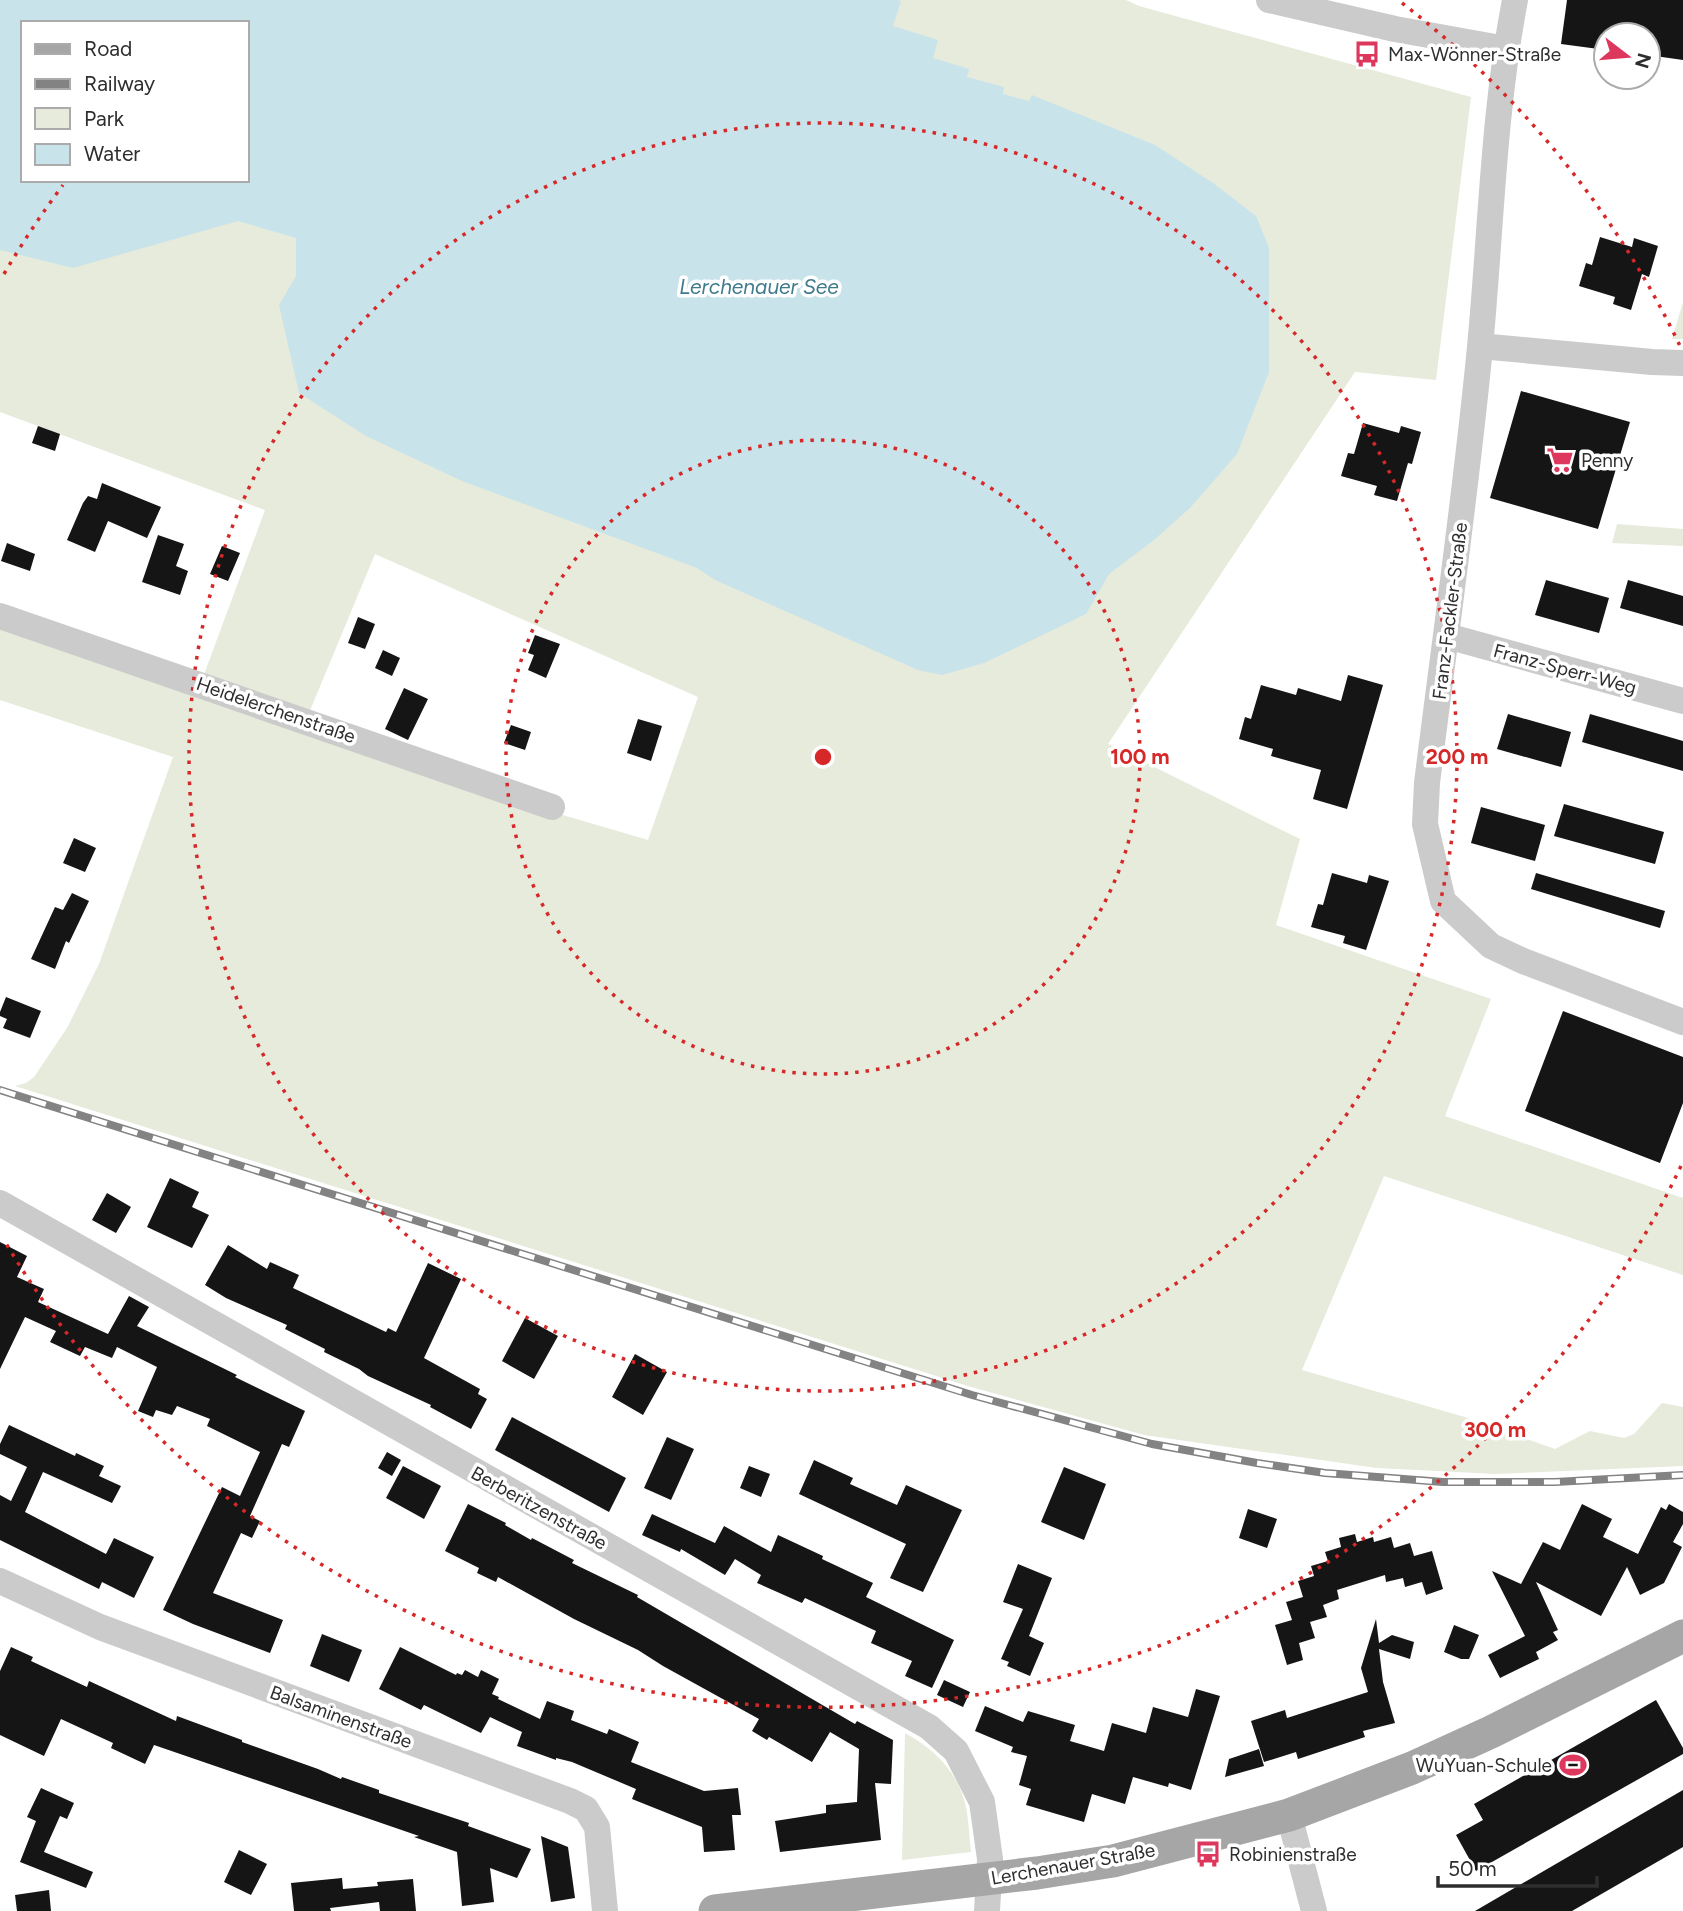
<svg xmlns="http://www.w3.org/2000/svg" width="1683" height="1911" viewBox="0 0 1683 1911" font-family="Figtree,sans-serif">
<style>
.green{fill:#e6ebdc;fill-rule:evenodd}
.water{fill:#c9e3ea;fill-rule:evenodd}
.building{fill:#151515}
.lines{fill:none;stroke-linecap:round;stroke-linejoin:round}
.minor{stroke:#cbcbcb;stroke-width:26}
.major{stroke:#a6a6a6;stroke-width:33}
.rail-casing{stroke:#838383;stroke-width:8}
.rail{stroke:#fff;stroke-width:5;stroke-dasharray:16;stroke-linecap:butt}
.ring{fill:none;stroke:#d62828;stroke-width:3.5;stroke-dasharray:3.5 7}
.labels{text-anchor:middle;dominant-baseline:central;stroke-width:7;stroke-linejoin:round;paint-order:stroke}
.poi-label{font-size:19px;fill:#2e2e2e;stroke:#fff;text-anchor:start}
.street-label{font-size:19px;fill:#2e2e2e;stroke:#fff}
.water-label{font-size:21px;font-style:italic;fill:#3f7b8d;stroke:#fff}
.centre{fill:#d62828;stroke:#fff;stroke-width:3.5}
.ring-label{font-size:21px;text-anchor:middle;font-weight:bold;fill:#d62828;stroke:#fff;stroke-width:7;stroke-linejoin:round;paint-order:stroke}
</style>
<rect width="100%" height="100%" fill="#fff"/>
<path class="green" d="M0,0H1126L1139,6L1471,97L1436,380L1355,372L1108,744L1300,839L1276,925L1491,999L1445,1116L1683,1198V1275L1384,1176L1302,1370L1468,1418L1555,1449L1590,1431L1624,1438L1634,1434L1662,1403L1683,1407V1466L1496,1474L1377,1468L1144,1435L971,1387L15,1086L26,1083L34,1077L67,1028L99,964L173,757L0,700V622L199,688L265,510L0,412ZM23,23H247V180H23ZM375,554L698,697L648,840L522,803L304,725Z
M1683,302V339H1672Z
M1617,524L1683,529V546L1612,543Z
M905,1733C934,1749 956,1770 965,1803C969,1818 969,1837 971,1852L902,1860Z"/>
<path class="water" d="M0,0H897L901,1L893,26L938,40L933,58L969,69L967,77L1004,87L1003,94L1029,101L1032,95L1155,145L1213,183L1256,216L1269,248V372L1237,454L1190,508L1154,540L1109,574L1086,614L984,663L942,675L918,670L715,580L697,568L462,481L366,436L299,393L279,305L296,276V238L238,221L73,268L0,250ZM23,23H247V180H23Z"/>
<path class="building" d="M1567,0H1683V60L1648,55V35H1606V50L1561,44Z
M1600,237L1632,247L1634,238L1658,246L1649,277L1642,274L1631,310L1613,304L1615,297L1579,286L1586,263L1592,265Z
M1521,391L1630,422L1598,529L1490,498Z
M1363,423L1399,433L1401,426L1421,432L1412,464L1408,463L1397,501L1374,495L1377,486L1341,476L1348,453L1354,454Z
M38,426L60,434L55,451L32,443Z
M102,483L161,507L147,538L108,521L95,552L67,540L83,503L88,496L97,499Z
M158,535L184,544L176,566L188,571L180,595L142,582Z
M7,543L35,554L30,571L1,561Z
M222,546L240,553L228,581L210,574Z
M1546,580L1609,598L1599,633L1535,615Z
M1628,580L1683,596V626L1620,608Z
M358,617L375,624L365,649L348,643Z
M535,635L560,644L546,678L528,670L534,655L528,653Z
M383,650L400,658L392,676L375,668Z
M1348,675L1383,685L1347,809L1313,799L1321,770L1271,756L1273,749L1239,739L1245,717L1251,719L1261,685L1296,695L1298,688L1341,701Z
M404,688L428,699L408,740L385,729Z
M1508,714L1571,732L1561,767L1497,749Z
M1590,714L1683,741V771L1582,742Z
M638,719L662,726L651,761L627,753Z
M511,725L531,732L525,750L504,743Z
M1564,804L1664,832L1655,864L1554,836Z
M1481,807L1545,825L1535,861L1471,843Z
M74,838L96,848L85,872L63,863Z
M1332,873L1367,883L1369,875L1389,881L1366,950L1343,943L1345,936L1311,927L1318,904L1323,905Z
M1536,873L1665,911L1660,928L1531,889Z
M72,893L89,901L69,943L66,941L55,969L31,959L55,907L63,910Z
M6,997L41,1011L30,1038L3,1028L7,1019L0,1016V1012Z
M1563,1011L1683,1057V1103L1660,1163L1525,1111Z
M170,1178L199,1192L192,1207L209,1215L192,1248L147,1227Z
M107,1193L131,1207L116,1233L92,1220Z
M0,1242L27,1256L17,1277L44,1289L38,1302L108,1334L129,1296L149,1307L137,1326L237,1375L235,1377L305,1411L289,1447L282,1444L250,1516L260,1521L252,1538L241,1533L213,1593L283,1620L270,1653L193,1624L163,1610L222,1487L240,1496L260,1452L207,1426L210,1419L177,1406L172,1415L156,1410L153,1417L138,1411L157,1367L117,1347L112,1358L85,1347L80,1356L50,1342L56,1331L25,1317L0,1369Z
M228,1245L267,1269L270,1262L299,1275L293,1288L386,1332L388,1328L396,1332L428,1263L461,1279L424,1358L480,1389L478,1394L487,1399L471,1429L430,1407L431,1405L368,1376L359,1369L324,1352L325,1349L285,1329L287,1325L226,1298L205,1285Z
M525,1318L558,1336L534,1379L502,1361Z
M635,1354L667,1372L643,1415L612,1397Z
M512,1417L626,1478L609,1512L495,1450Z
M9,1425L75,1456L76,1453L104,1466L99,1476L121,1486L112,1503L43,1472L25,1512L106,1554L114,1538L154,1557L134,1598L102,1582L99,1589L0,1540V1495L11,1501L27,1467L0,1454V1444Z
M667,1437L694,1449L671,1500L644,1488Z
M387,1452L401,1460L392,1476L378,1468Z
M814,1460L853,1478L850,1484L897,1505L906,1485L962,1510L923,1592L890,1578L906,1544L799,1494Z
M403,1466L441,1486L424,1519L386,1498Z
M749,1466L770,1474L761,1497L740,1488Z
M1064,1467L1106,1484L1084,1540L1041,1522Z
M468,1504L506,1523L505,1525L531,1540L532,1538L574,1560L572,1563L638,1595L637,1597L855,1724L857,1721L893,1740L891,1784L875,1783L881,1840L780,1852L775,1821L826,1813V1805L857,1802L859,1749L830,1732L812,1762L769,1737L767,1740L752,1731L759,1719L663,1666L638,1650L574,1619L498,1577L496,1582L477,1573L479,1568L445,1551Z
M1582,1504L1612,1519L1603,1537L1638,1554L1661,1507L1666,1510L1669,1504L1683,1512V1524L1673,1542L1682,1547L1664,1583L1640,1595L1627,1567L1601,1616L1536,1582L1558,1630L1553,1632L1558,1640L1536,1652L1539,1659L1500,1678L1488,1655L1525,1636L1492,1571L1521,1584L1543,1542L1560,1550Z
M1248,1509L1277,1519L1267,1548L1239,1538Z
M652,1514L715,1543L724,1526L771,1552L778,1535L823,1556L822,1559L873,1583L866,1597L954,1640L932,1688L905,1676L912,1661L871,1643L876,1631L805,1598L802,1603L757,1583L761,1575L735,1559L725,1575L681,1549L680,1552L642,1535Z
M1355,1534L1357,1542L1373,1537L1374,1542L1391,1537L1394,1548L1410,1543L1414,1556L1432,1551L1443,1589L1426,1595L1422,1582L1405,1587L1403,1578L1386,1582L1385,1575L1337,1590L1339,1599L1323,1605L1327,1617L1310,1622L1315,1638L1299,1643L1303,1660L1287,1665L1275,1625L1292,1620L1286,1602L1303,1597L1298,1581L1314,1576L1311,1566L1328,1561L1325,1552L1341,1547L1339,1538Z
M1018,1564L1052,1578L1029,1636L1044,1643L1030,1676L1007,1666L1009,1662L1001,1659L1023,1609L1003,1602Z
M1376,1619L1379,1643L1392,1635L1414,1642L1410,1659L1379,1649L1383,1682L1395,1723L1363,1731L1365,1737L1298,1759L1296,1752L1264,1762L1251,1721L1285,1710L1287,1718L1368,1692L1361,1668Z
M1454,1625L1479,1635L1469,1659H1461L1444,1652Z
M322,1634L362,1650L349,1682L310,1666Z
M11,1647L33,1657L31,1661L87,1687L89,1681L176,1721L177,1716L242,1740V1742L318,1769L341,1779L342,1777L379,1790V1793L469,1823L468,1826L531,1849L517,1878L490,1868L494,1902L462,1906L457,1852L414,1837L419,1836L154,1745L145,1764L111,1748L113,1743L61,1719L44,1756L0,1735V1671Z
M400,1647L456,1675L457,1673L462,1675L465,1670L478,1677L481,1670L499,1679L492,1694L499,1697L498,1699L540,1719L547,1701L574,1711L571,1720L607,1734L609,1729L639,1742L631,1762L704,1791L738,1788L741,1815H732L735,1850L704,1852L702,1827L632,1799L636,1789L572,1762L556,1758V1760L517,1746L522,1732L490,1717L481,1733L424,1705L421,1710L379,1689Z
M944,1680L970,1692L963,1707L937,1695Z
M1196,1689L1220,1696L1191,1790L1169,1783L1168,1787L1133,1777L1125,1804L1092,1794L1084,1822L1026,1805L1031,1789L1019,1785L1027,1756L1011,1752L1013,1747L975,1731L985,1706L1023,1722L1028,1711L1075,1725L1070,1741L1104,1751L1112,1723L1146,1733L1153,1707L1188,1717Z
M1656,1700L1683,1748V1754L1476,1871L1456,1835L1483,1820L1474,1804Z
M1259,1749L1264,1766L1225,1777L1229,1759Z
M41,1788L74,1803L67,1819L60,1816L44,1852L93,1872L86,1888L20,1862L36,1821L27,1817Z
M1683,1790V1847L1572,1911H1475Z
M541,1836L568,1847L575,1898L551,1902Z
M239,1850L267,1864L251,1895L224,1882Z
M342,1878L343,1889L378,1886L377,1882L413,1879L416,1911H380L379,1902L330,1908L331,1911H294L291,1883Z
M49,1890L51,1911H17L15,1895Z"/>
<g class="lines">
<path class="minor" d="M1269,0L1395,29L1506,49
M1515,0C1493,115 1491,231 1480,347C1466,493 1445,638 1427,783L1425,824L1443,901L1491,946L1523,961L1683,1022
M1480,346L1652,362L1683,363
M0,616L552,807
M1447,636L1683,701
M0,1203L929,1727L956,1751L982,1802L990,1859L987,1911
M0,1581L100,1627L570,1801L586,1809L597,1827L605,1911
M1289,1815L1314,1911"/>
<path class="major" d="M715,1911L1037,1873L1113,1861L1289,1815L1412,1768L1491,1732L1683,1636"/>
<g class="rail-casing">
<path id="rail" d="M0,1090L972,1395L1152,1444L1257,1463L1325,1473L1443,1482H1555L1683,1475"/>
</g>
<use href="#rail" class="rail"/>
</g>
<g class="ring">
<circle cx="823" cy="757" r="317"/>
<circle cx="823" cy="757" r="634"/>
<path d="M1681 1166A951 951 0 0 1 4 1240M4 274A951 951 0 0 1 63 185M1402 3A951 951 0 0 1 1681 348"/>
</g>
<defs>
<g id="bus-bare" transform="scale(2.1)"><path d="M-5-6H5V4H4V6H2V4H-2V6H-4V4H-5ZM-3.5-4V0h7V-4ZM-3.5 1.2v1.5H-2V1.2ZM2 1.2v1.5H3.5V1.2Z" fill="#de375e" stroke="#fff" stroke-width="2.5" paint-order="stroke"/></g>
<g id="supermarket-bare" transform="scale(2.1)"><path d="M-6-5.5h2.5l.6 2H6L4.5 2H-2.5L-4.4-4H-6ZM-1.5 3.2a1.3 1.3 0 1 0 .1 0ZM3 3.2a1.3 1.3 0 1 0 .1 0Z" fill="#de375e" stroke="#fff" stroke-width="2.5" paint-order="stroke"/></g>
<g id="stadium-bare" transform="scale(2.1)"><path d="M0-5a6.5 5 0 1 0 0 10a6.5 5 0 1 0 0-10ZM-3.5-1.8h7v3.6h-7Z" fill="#de375e" stroke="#fff" stroke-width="2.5" paint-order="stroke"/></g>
</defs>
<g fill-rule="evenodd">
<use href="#bus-bare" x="1367" y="54"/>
<use href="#supermarket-bare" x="1560" y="460"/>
<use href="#stadium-bare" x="1573" y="1765"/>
<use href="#bus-bare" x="1208" y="1854"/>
</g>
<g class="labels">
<g class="poi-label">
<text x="1388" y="54">Max-Wönner-Straße</text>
<text x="1581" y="460">Penny</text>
<text x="1552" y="1765" text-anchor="end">WuYuan-Schule</text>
<text x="1229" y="1854">Robinienstraße</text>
</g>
<g class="street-label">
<text transform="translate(1450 611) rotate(-83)">Franz-Fackler-Straße</text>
<text transform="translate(1565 669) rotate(15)">Franz-Sperr-Weg</text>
<text transform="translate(276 710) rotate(19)">Heidelerchenstraße</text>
<text transform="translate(539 1508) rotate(29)">Berberitzenstraße</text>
<text transform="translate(341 1717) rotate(20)">Balsaminenstraße</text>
<text transform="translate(1073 1864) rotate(-10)">Lerchenauer Straße</text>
</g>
<g class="water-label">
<text x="759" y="286">Lerchenauer See</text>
</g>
</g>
<circle cx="823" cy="757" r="10" class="centre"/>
<g class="ring-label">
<text x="1140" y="764">100 m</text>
<text x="1457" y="764">200 m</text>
<text x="1495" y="1437">300 m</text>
</g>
<rect x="21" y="21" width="228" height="161" fill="#ffffff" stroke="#ababab" stroke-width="2"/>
<rect x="35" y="44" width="35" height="10" fill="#a6a6a6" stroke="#ababab" stroke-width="2"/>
<text x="84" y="56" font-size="21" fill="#2e2e2e">Road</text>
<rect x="35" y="79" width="35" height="10" fill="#838383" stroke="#ababab" stroke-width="2"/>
<text x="84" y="91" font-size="21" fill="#2e2e2e">Railway</text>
<rect x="35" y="108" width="35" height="21" fill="#e6ebdc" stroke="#ababab" stroke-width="2"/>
<text x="84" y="126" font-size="21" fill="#2e2e2e">Park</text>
<rect x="35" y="144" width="35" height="21" fill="#c9e3ea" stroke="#ababab" stroke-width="2"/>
<text x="84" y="161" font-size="21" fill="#2e2e2e">Water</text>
<g transform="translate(1627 56) rotate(106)"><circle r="33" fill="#ffffff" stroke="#ababab" stroke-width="2"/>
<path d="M0-5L12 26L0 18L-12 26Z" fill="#de375e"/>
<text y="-10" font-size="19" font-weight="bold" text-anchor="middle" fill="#2e2e2e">N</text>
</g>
<path d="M1438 1876v10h159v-10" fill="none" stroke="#2e2e2e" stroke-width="3.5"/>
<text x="1448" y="1876" font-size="21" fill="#2e2e2e" stroke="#ffffff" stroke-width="5" paint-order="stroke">50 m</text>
</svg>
